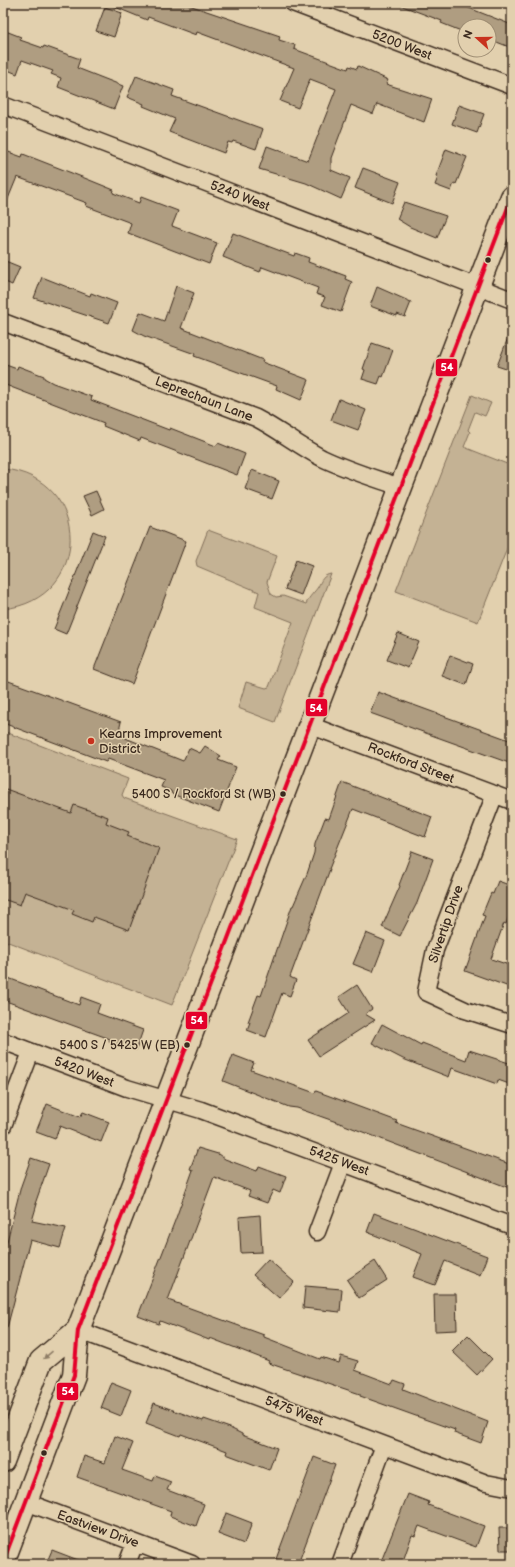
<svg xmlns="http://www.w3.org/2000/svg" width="515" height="1567" viewBox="0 0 515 1567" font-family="'Balsamiq Sans',sans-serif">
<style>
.green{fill:#c4b294;stroke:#806e59}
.building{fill:#af9d81;stroke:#3b2a1e}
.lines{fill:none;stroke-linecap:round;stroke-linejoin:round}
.street-casing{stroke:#3b2a1e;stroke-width:19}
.primary-casing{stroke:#3b2a1e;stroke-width:25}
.street{stroke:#e2d0ae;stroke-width:16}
.primary{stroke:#e2d0ae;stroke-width:22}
.bus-1-casing{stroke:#e2d0ae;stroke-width:7}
.bus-1{stroke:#e4002b;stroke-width:4}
.oneway{fill:#8e7d66}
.bus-dot{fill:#3b2a1e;stroke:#e2d0ae;stroke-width:1.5}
.poi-dot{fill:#c8321e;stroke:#e2d0ae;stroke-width:1.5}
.labels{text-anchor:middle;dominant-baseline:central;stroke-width:3;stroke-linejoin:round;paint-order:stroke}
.bus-label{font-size:12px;fill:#3b2a1e;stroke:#e2d0ae;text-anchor:end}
.street-label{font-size:13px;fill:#3b2a1e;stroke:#e2d0ae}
.poi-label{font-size:13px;fill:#3b2a1e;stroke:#e2d0ae;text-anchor:start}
.line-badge{stroke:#e2d0ae;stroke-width:1.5}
.badge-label{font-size:11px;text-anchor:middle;font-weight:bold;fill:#fff}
</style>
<rect width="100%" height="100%" fill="#e2d0ae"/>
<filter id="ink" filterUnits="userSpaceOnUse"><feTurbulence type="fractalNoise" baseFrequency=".025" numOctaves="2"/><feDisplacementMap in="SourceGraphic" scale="8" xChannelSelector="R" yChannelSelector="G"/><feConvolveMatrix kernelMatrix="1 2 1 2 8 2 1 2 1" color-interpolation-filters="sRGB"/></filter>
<g filter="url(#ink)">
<path class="green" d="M472,395L491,403L485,416L475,412L468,430L470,432L464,447L512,466V536L478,622L396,591Z
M3,469C92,477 93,600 3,609Z
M208,530L277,556L267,582L271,594L276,597L283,596L306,604C310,595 314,593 318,587C321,581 323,575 331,574L275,722L238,708L246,682L266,688L269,687L293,622L255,607L259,592L197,566L196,561Z
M3,731L128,779L122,795L124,798L237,839L172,1005L3,940Z"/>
<path class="building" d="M105,3H183L280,36L279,40L295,45L294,49L348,69L349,66L357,69L358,66L388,80L386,84L432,99L424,122L377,104L373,114L351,105L331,158V170L350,178L341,199L306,183L259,169L267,146L308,161L336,89L310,79L298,108L280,101L294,68L197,32L196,35L148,17L147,20Z
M397,3H456L469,8L512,25V48L489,39V26H463L461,31L441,23L442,21L397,4Z
M105,7L122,13L114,37L96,31Z
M3,30L21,37L20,40L43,48L44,46L80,59L77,68L123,86L114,109L58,87L61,78L51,74L53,71L22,60L17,74L3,68Z
M136,76L174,90L172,96L263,129L256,149L233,141L232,143L228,142L224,153L169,132L175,119L143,106L144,104L127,97Z
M459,105L484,114L477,133L452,124Z
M446,149L467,157L456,184L454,183L451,191L435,185L438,177L436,176Z
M3,150L22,157L23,154L87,179L114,190L113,193L139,203L141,197L178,211L172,226L217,243L209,264L128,233L131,223L86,206L87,203L17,177L3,211Z
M363,168L400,182L392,203L355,188Z
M404,202L446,216L437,238L410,227L397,219Z
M233,233L294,256L295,253L309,258L308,262L346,276L345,279L352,282L341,312L322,305L325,297L316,294L318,288L262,267L260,272L223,257Z
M3,260L20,267L12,285L3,281Z
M42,277L90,296L91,293L117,303L109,323L34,298Z
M176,286L194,293L181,328L263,360L262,362L309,380L301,400L276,389L277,386L194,356L195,354L144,336L133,330L140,312L164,321Z
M377,287L411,302L405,317L397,314V316L370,306Z
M511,330H512V371L497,366Z
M372,343L393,350L383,377L381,376L378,384L362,379L365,370L363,369Z
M3,364L17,369L18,366L44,376V378L53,383L92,397L91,400L169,430L170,428L216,446L218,443L245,454L237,475L141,438L140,441L103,426L104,423L3,384Z
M339,399L366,410L358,430L331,420Z
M252,470L279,481L272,499L245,489Z
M96,491L104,509L92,515L83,496Z
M150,527L186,541L132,684L94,669Z
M93,531L105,536L66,634L54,629Z
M296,560L312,566L301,595L285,589Z
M398,633L419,642L408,668L387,660Z
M450,655L473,664L466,685L442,676Z
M3,679L121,722L118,735L183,761L189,748L200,753L205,746L221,756L218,760L236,767L219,812L172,794L171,791L161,787L164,780L108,759L106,762L3,723Z
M378,692L512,741V764L370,713Z
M342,782L432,817L425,837L353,809L329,869H330L290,977L296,980L290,996L282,993L266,1037L247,1030L250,1022H248L258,995L261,996L292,906H293L307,874L314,853L315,844L325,818L329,819Z
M3,788L71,813L74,805L108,817L106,823L129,832L127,836L159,848L129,930L94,917L92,922L72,914L74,910L25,892L20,905L3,899Z
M412,851L433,859L417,903L400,936L382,927L400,886L399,885Z
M498,881L512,886V908L506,924L504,923L491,959L512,966V988L465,971L485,916L482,915L491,893L493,894Z
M366,933L385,941L373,972L353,964Z
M3,976L79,1005L81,997L100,1004L97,1013L143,1030L136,1050L109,1041L110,1039L3,1000Z
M357,985L372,1009L365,1014L375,1020L319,1056L308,1040L349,1013L339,997Z
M382,1024L421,1045L422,1043L466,1060L469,1050L512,1064V1085L498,1080L497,1084L452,1068L449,1077L403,1059L372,1043Z
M233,1055L254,1063L251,1070L315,1093L316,1091L362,1108L397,1121L396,1123L512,1165V1189L342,1124L297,1108L289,1107L223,1081Z
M47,1104L80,1117L83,1112L109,1122L101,1142L60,1126L55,1139L36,1132Z
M198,1148L218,1154L225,1159L257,1171L259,1166L286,1176L280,1193L273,1190L267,1203L248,1196L250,1191L214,1177L168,1300L264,1335V1337L320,1359L321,1357L339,1363L341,1356L358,1361L355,1370L392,1384L394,1380L405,1384L403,1389L488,1422L481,1443L454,1433L455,1430L360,1396V1394L268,1363L269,1361L210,1338L209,1340L160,1321L159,1324L138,1316L176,1218L193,1170L190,1169Z
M31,1158L49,1164L35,1204H37L32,1221L66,1228L60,1248L30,1240L7,1328H3V1257L21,1186Z
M374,1213L487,1256L480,1275L445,1261L435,1285L413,1277L422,1254L367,1232Z
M260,1215L262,1252L241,1253L239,1217Z
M268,1259L294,1282L279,1298L253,1275Z
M375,1261L387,1280L359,1298L347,1280Z
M305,1286L342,1289L340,1312L303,1308Z
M434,1294H456L457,1330L435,1331Z
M468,1335L492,1359L477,1375L452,1351Z
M111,1382L131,1390L121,1416L101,1408Z
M154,1403L203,1421L204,1419L230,1428L242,1434V1435L277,1448L269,1470L226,1454L227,1451L181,1434L180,1436L146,1423Z
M115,1436L133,1443L122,1470L153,1481L155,1476L171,1482L167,1490L204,1504L196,1526L170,1516L171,1511L77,1477L84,1456L105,1463Z
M314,1457L335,1465L298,1564H291L276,1559Z
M408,1494L429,1502L428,1505L484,1526L476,1547L419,1526L415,1536L412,1535L402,1564H380Z
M226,1513L252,1523L244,1544L218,1534Z
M499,1528H512V1550H500Z
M52,1550L86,1563V1564H46Z"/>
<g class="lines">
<g class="street-casing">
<path id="street" d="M293,3L512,86
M3,105L512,300
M3,322L256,418C279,430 299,446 322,458C347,470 374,478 400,487
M309,725L512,801
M495,794L435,950L426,992L465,1010L512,1025
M3,1041L127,1088L201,1110L512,1226
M3,1126L31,1052
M317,1232L343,1163
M78,1330L486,1483L512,1488
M26,1502L192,1564
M127,1564L135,1543
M340,1564L384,1445"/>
</g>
<g class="primary-casing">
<path id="primary" d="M3,1461L41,1361L78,1330
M3,1562L74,1375L78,1330L512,197"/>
</g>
<use href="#street" class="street"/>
<use href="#primary" class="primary"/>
<g class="bus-1-casing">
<path id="bus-1" d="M3,1562L74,1375L78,1330L512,197"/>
</g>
<use href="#bus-1" class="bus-1"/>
</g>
<defs><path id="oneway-solid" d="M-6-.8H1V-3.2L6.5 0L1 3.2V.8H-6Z"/></defs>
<use class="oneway" href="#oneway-solid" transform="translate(48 1355) rotate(139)"/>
</g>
<g class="bus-dot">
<circle cx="488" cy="260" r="3.5"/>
<circle cx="283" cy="794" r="3.5"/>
<circle cx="187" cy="1045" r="3.5"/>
<circle cx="44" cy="1453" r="3.5"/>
</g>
<circle class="poi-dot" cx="91" cy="741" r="4"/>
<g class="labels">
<g class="bus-label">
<text x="276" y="794">5400 S / Rockford St (WB)</text>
<text x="180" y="1045">5400 S / 5425 W (EB)</text>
</g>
<g class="street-label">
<text transform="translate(402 45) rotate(21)">5200 West</text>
<text transform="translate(240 196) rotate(21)">5240 West</text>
<text transform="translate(204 399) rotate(21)">Leprechaun Lane</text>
<text transform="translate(411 763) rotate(21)">Rockford Street</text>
<text transform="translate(446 924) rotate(-71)">Silvertip Drive</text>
<text transform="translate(84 1072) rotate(21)">5420 West</text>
<text transform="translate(339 1161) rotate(20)">5425 West</text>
<text transform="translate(294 1411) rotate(21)">5475 West</text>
<text transform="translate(98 1529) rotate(20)">Eastview Drive</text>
</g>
<g class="poi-label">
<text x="99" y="734">Kearns Improvement<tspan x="99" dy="15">District</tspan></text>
</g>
</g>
<g class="line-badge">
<rect x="435" y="358" width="23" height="19" rx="4" fill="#e4002b"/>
<rect x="305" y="698" width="23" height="19" rx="4" fill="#e4002b"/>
<rect x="185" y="1011" width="23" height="19" rx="4" fill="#e4002b"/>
<rect x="56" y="1382" width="23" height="19" rx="4" fill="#e4002b"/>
</g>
<g class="badge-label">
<text x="447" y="371">54</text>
<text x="316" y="712">54</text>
<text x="197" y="1024">54</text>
<text x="68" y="1395">54</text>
</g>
<rect width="515" height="1567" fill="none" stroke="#e2d0ae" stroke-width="16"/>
<rect x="8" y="8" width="499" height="1551" fill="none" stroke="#3b2a1e" stroke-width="1.5" filter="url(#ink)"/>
<g transform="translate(477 38) rotate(291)"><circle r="19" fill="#e2d0ae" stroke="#9f8e74"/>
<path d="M0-3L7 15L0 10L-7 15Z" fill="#c8321e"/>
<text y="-6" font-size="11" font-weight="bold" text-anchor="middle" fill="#3b2a1e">N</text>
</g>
</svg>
